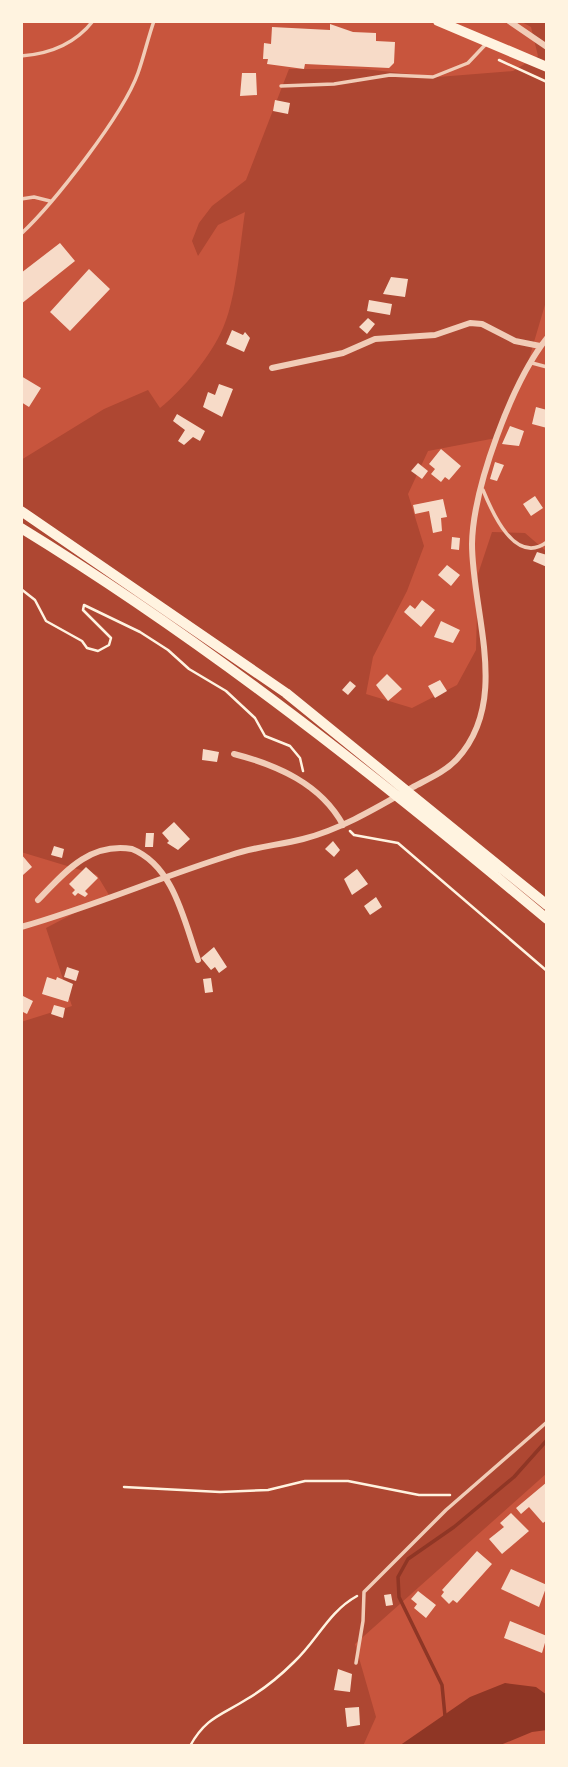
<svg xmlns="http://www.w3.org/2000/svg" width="568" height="1767" viewBox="0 0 568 1767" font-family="Overpass,sans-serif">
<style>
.green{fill:#ae4732}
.water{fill:#8f3625}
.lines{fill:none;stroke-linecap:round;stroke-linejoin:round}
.stream{stroke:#8f3625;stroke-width:3.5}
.building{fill:#f7dbc8}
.path{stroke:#fff3e0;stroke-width:2.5}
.service{stroke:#f1ccb7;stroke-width:3.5}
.minor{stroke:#f1ccb7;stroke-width:6}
.primary{stroke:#fff3e0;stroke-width:10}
.trunk{stroke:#fff3e0;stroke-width:10}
</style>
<rect width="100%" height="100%" fill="#c8553d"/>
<path class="green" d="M520,21H547V298L526,369L496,438L428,451L408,494L424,546L407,591L373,657L366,694L412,708L457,685L476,650L478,574L492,532L525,533L547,552V1473L355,1644L376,1717L363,1746H21V1022L72,1006L46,928L109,895L97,875L21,852V460L104,409L148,390L160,408C183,390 211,356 223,328C236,299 240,245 245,212L218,225L198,256L192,241L199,223L212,206L246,180L289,69H364L438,77L513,71L538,56L531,27Z"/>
<path class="water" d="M505,1683L536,1687L547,1695V1730L532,1732L498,1746H399L470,1697Z"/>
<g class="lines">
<path class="stream" d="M445,1716L442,1685L399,1597L398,1577L408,1559L454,1527L514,1477L547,1440"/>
</g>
<path class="building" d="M330,24L353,32L376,33V41L395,42L394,63L389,68L305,64L304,69L267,64L268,59H263L264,43L271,44L272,27L330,30Z
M242,73H256L257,95L240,96Z
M275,100L290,103L288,114L273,111Z
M60,243L75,261L21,304V273Z
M89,269L110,289L70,331L50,312Z
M391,277L408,279L405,297L383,294Z
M369,300L392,304L390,315L367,311Z
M368,318L375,324L367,334L359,327Z
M232,330L243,335L245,332L250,338L244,352L226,344Z
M21,376L41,388L29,407L21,402Z
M219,384L233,389L222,417L203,407L208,392L215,395Z
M536,407L547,410V428L532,424Z
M177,414L205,431L200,441L193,437L184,445L178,441L185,430L173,421Z
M510,426L524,431L519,446L502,444Z
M441,449L461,466L449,480L445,477L441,482L431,474L435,469L429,464Z
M495,462L504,465L497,481L490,479Z
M418,463L428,471L422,479L411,471Z
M535,496L543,508L531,516L523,504Z
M443,499L447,517L441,518L442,531L433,533L429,511L415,514L413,505Z
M452,537L460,538L459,550L451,549Z
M537,552L547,555V567L533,561Z
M447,565L460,575L451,586L438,575Z
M422,600L435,610L421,627L404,612L410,605L415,609Z
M441,621L460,630L453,643L434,637Z
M387,674L402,689L388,701L376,685Z
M440,680L447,691L435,698L428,686Z
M350,681L356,686L348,695L342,690Z
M203,749L219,752L217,762L202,760Z
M174,822L190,839L178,850L167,843L169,841L162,833Z
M146,833H154L153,847H145Z
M333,841L340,850L334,857L325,849Z
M54,846L64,849L62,858L51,855Z
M21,854L32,867L23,875L21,873Z
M86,867L98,878L85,891L88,894L85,897L78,893L75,896L72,893L75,890L69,884Z
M357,869L368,884L352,895L344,879Z
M376,897L382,907L370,915L364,906Z
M214,947L227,967L219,973L215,967L211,970L201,958Z
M67,967L79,971L76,981L64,977Z
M47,977L56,980L57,977L73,984L68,1002L42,994Z
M211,978L213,992L205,993L203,979Z
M21,995L33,1001L27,1014L21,1011Z
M54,1005L65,1008L63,1018L51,1014Z
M547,1482V1520L543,1523L529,1507L521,1514L516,1508Z
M511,1513L529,1531L502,1554L489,1539L504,1527L500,1523Z
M477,1551L492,1564L457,1603L453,1600L449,1604L441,1596L444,1592L442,1590Z
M511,1569L547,1585L539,1607L501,1589Z
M418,1591L436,1605L426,1618L414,1608L417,1604L411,1599Z
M391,1594L393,1605L386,1606L384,1595Z
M510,1621L547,1636L542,1653L504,1638Z
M338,1669L352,1674L350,1692L334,1690Z
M359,1707L360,1725L347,1727L345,1708Z"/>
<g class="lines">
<path class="path" d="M499,60L547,82
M21,589L35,600L46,621L82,641L87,648L98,651L109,645L111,638L83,610L84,605L140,632L168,650L189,669L226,691L255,718L265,736L290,746L300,758L303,771
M350,831L354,835L398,843L547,971
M124,1487L220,1492L268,1490L305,1481H348L419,1495H450
M190,1746C206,1717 222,1715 247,1699C264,1689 280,1676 294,1662C317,1641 328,1612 357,1596"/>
<path class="service" d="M21,56C50,54 75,44 93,21
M281,86L334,84L390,75L433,77L468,63L486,44
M21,199L34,197L50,201
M21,234C54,203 123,115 138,73C144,56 148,38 154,21
M532,363L547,367
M483,490C492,512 515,566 547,542
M356,1663L363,1621L364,1592L446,1510L547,1422"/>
<path class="minor" d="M509,21L547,47
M272,368L343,353L375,339L435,335L470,323L482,324L515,341L540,346
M234,754C277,765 321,784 343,825
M38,900C64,873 89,842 132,849C174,866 184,921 198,960
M21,927C92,907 160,877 231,855C254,847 279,845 303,839C342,829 378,807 413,787C428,779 445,772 457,759C511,700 472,613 472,544C473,488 512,382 547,338"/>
<path class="primary" d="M438,21L547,67"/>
<path class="trunk" d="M21,511L286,693L547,905
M21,528C207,642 380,779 547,919"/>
</g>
<rect width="568" height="1767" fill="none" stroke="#fff3e0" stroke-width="46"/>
</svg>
